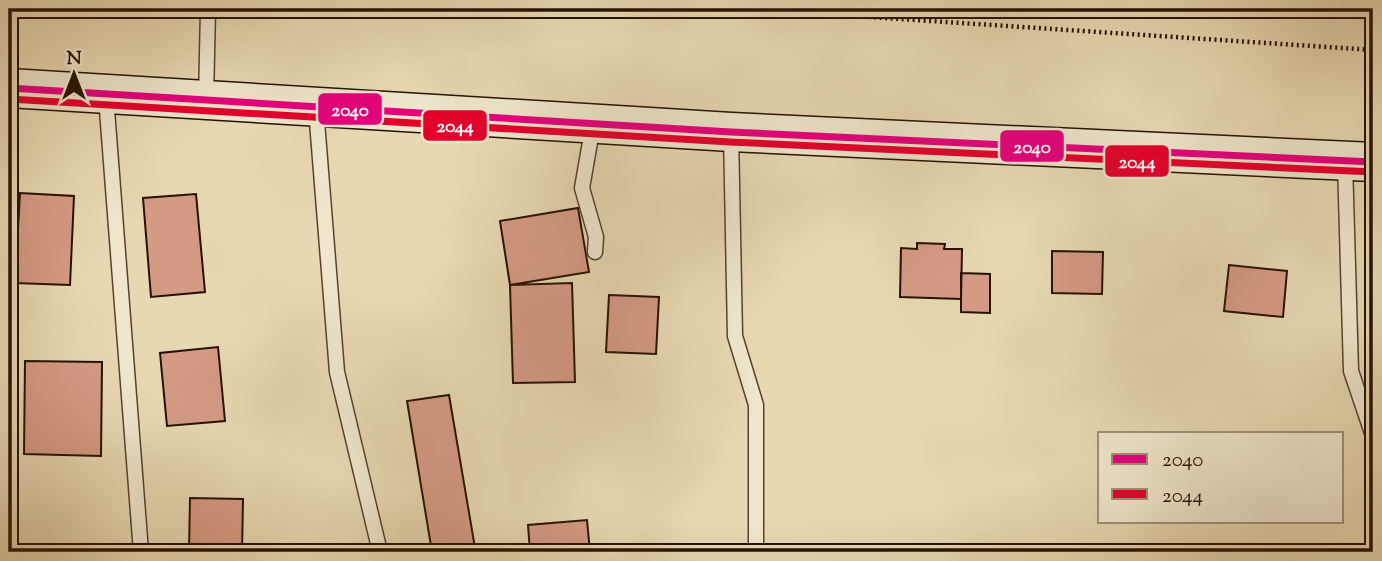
<svg xmlns="http://www.w3.org/2000/svg" width="1382" height="561" viewBox="0 0 1382 561" font-family="'Sorts Mill Goudy',serif">
<style>
.building{fill:#d59a84;stroke:#261101;stroke-width:2}
.lines{fill:none;stroke-linecap:round;stroke-linejoin:round}
.lane-casing{stroke:#56432d;stroke-width:17}
.secondary-casing{stroke:#261101;stroke-width:41}
.path{stroke:#261101;stroke-width:4.5;stroke-dasharray:2 3.5;stroke-linecap:butt}
.lane{stroke:#efe6cd;stroke-width:14}
.secondary{stroke:#efe6cd;stroke-width:38}
.bus-1-casing{stroke:#efe6cd;stroke-width:12}
.bus-2-casing{stroke:#efe6cd;stroke-width:12}
.bus-1{stroke:#e5007d;stroke-width:7}
.bus-2{stroke:#e4002b;stroke-width:7}
.line-badge{stroke:#efe6cd;stroke-width:2.5}
.badge-label{font-size:19px;text-anchor:middle;font-weight:bold;fill:#fff}
</style>
<rect width="100%" height="100%" fill="#e7d8b2"/>
<filter id="stains"><feTurbulence type="fractalNoise" baseFrequency=".00286" numOctaves="4"/><feColorMatrix values="0 0 0 0 .2 0 0 0 0 .09 0 0 0 0 .02 0 0 0 .5 -.17"/></filter>
<radialGradient id="worn" r=".72"><stop offset=".6" stop-color="#630" stop-opacity="0"/><stop offset="1" stop-color="#630" stop-opacity=".3"/></radialGradient>
<path class="building" d="M20,193L74,196L70,285L15,283Z
M196,194L205,292L151,297L143,198Z
M578,208L589,272L510,285L500,221Z
M917,243L945,244L944,249H962L961,299L900,297L901,248L917,249Z
M1052,251L1103,252L1102,294L1052,293Z
M1229,265L1287,271L1283,317L1224,311Z
M961,273L990,274V313L961,312Z
M572,283L575,382L513,383L510,285Z
M609,295L659,297L656,354L606,352Z
M218,347L225,421L167,426L160,353Z
M25,361L102,362L101,456L24,454Z
M449,395L475,548L452,552H432L407,401Z
M190,498L243,499L242,552H189Z
M587,520L590,552H530L528,525Z"/>
<g class="lines">
<g class="lane-casing">
<path id="lane" d="M106,97L141,552
M206,100L208,9
M316,109L337,372L380,552
M593,125L582,188L596,237L595,252
M731,133L735,336L756,405V552
M1345,162L1351,371L1373,436"/>
</g>
<g class="secondary-casing">
<path id="secondary" d="M9,88L731,132L1373,162"/>
</g>
<path class="path" d="M748,9L1373,50
M1370,127L1373,37"/>
<use href="#lane" class="lane"/>
<use href="#secondary" class="secondary"/>
<g class="bus-1-casing">
<path id="bus-1" d="M9,88L731,132L1373,162"/>
</g>
<g class="bus-2-casing">
<path id="bus-2" d="M9,99L730,142L1373,172"/>
</g>
<use href="#bus-1" class="bus-1"/>
<use href="#bus-2" class="bus-2"/>
</g>
<g class="line-badge">
<rect x="317" y="92" width="66" height="34" rx="7" fill="#e5007d"/>
<rect x="422" y="109" width="66" height="33" rx="7" fill="#e4002b"/>
<rect x="999" y="129" width="66" height="34" rx="7" fill="#e5007d"/>
<rect x="1104" y="144" width="66" height="34" rx="7" fill="#e4002b"/>
</g>
<g class="badge-label">
<text x="350" y="116">2040</text>
<text x="455" y="132">2044</text>
<text x="1032" y="153">2040</text>
<text x="1137" y="168">2044</text>
</g>
<rect width="1382" height="561" fill="none" stroke="#e7d8b2" stroke-width="35"/>
<rect x="10" y="10" width="1361" height="540" fill="none" stroke="#261101" stroke-width="3.5"/>
<rect x="18" y="18" width="1347" height="526" fill="none" stroke="#261101" stroke-width="2"/>
<rect x="1098" y="432" width="245" height="91" fill="#efe6cd" stroke="#9f917b" stroke-width="2"/>
<rect x="1112" y="454" width="35" height="10" fill="#e5007d" stroke="#9f917b" stroke-width="2"/>
<text x="1162" y="466" font-size="21" fill="#261101">2040</text>
<rect x="1112" y="489" width="35" height="10" fill="#e4002b" stroke="#9f917b" stroke-width="2"/>
<text x="1162" y="502" font-size="21" fill="#261101">2044</text>
<g transform="translate(74 74)" stroke="#efe6cd" stroke-width="5" paint-order="stroke">
<path d="M0-5L12 26L0 18L-12 26Z" fill="#261101"/>
<text y="-10" font-size="19" font-weight="bold" text-anchor="middle" fill="#261101">N</text>
</g>
<rect width="100%" height="100%" filter="url(#stains)"/>
<rect width="100%" height="100%" fill="url(#worn)"/>
</svg>
